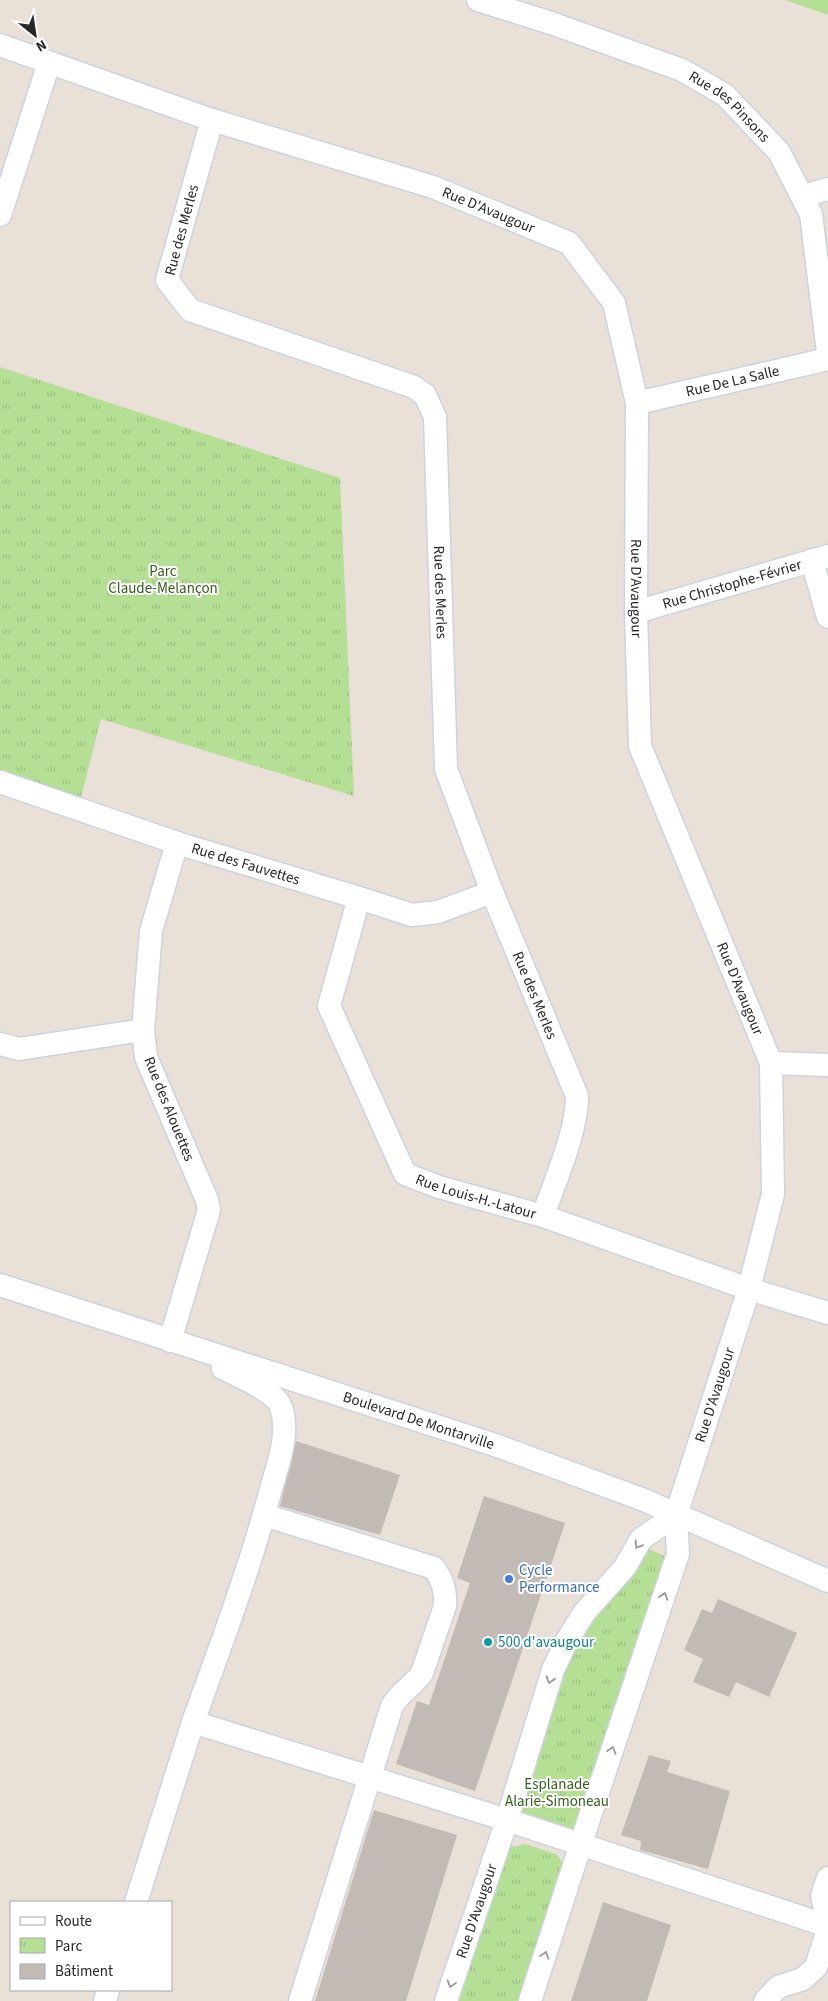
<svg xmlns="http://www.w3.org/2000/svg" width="828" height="2001" viewBox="0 0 828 2001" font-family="'Source Sans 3',sans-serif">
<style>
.grass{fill:#b6df96}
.park{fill:url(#park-tufts)}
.building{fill:#c1bab5}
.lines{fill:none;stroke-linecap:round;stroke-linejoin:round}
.minor-casing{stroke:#ced3e0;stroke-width:25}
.minor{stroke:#fff;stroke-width:22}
.oneway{stroke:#9e9e9e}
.shop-dot{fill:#3f7fe0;stroke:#fff;stroke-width:2}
.culture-dot{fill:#0f9aa8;stroke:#fff;stroke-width:2}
.labels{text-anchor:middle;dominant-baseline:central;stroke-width:4;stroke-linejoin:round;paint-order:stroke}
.street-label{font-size:15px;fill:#272727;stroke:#fff}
.park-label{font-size:15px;fill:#315f1b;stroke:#fff}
.shop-label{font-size:15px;fill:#366cbe;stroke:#fff;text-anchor:start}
.culture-label{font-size:15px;fill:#0d838f;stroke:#fff;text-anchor:start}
</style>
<defs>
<pattern id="park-tufts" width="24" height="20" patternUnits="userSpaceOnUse" patternTransform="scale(1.25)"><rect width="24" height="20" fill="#b6df96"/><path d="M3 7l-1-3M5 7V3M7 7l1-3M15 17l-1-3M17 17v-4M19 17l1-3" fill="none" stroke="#9cbf81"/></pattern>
</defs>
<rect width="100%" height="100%" fill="#e9e0d8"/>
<path class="grass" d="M785,0H828V15Z"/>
<path class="park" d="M0,367L340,478L354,796L101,719L81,797L0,770Z
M647,1548L666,1557L577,1828L572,1830L527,1819L523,1813L521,1805L559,1682L576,1649L598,1615Z
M525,1844L556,1854L564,1864L523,2001H455L505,1852L511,1847Z"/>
<path class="building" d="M296,1441L400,1475L380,1535L280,1506Z
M484,1496L565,1523L475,1791L396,1764L417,1701L429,1705L470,1583L457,1578Z
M718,1599L797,1633L769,1697L736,1682L729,1697L693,1682L703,1659L684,1650L702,1609L712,1613Z
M649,1755L671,1761L667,1772L730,1791L708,1869L640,1850L641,1841L621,1835Z
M374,1810L457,1835L406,2001H315Z
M603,1902L671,1925L647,2001H571Z"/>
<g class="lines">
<g class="minor-casing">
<g id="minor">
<path id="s1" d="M478,0L551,23L682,70L725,95L779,152L811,214L828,352"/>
<path id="s2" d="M0,45L212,120L433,187L569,243L614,303L637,403L636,612L640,746L771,1063L773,1194L749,1289L676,1515L678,1554L589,1819L530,2001"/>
<path id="s3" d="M212,120L167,280L190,310L414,387L425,395L435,417L446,769L492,892L577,1096C577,1133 555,1180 543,1216"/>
<path d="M802,196L828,189"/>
<path d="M0,215L49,63"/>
<path id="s4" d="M637,403L828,359"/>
<path d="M812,560L828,617"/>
<path id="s5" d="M636,612L828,556"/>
<path id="s6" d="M0,782L177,843L359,898L412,915L438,912L492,892"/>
<path id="s7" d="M359,898L329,1006L405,1174L439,1187L543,1216L749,1289L828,1313"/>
<path d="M0,1044L19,1049L143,1030"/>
<path d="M771,1063L828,1065"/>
<path id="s8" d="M0,1285L495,1445L644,1500L828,1581"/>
<path d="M170,1341L209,1210L207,1200L146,1057L143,1030L151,931L177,843"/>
<path d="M264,1515L434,1568C443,1581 446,1591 445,1606L422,1673C414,1685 399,1693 392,1706L300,2001"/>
<path d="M193,1722C221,1645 250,1568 271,1489C278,1464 290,1433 281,1407C276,1391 237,1376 223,1368"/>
<path d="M828,1878L822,1896L828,1922"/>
<path d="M136,1902L193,1722L507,1820L828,1926"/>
<path d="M105,2001L108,1990"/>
<path id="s9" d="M446,2001L507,1820L553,1670L566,1642L584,1613L625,1567L641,1539L676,1515"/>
<path d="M765,2001L778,1987L803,1979L816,1967L828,1930"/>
</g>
</g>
<use href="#minor" class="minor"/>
</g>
<defs><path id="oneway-chevron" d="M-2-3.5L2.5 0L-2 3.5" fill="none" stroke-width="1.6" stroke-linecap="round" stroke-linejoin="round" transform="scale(1.25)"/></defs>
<g class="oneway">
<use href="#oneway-chevron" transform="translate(638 1545) rotate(122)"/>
<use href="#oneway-chevron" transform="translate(664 1596) rotate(-71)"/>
<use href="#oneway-chevron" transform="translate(550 1680) rotate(107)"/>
<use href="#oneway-chevron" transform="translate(612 1750) rotate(-72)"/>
<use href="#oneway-chevron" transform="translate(545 1955) rotate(-72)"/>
<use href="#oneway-chevron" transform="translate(451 1984) rotate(108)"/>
</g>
<circle class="shop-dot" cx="509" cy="1579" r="5"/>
<circle class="culture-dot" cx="488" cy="1642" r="5"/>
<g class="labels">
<g class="street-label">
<text stroke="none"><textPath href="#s1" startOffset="276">Rue des Pinsons</textPath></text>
<text stroke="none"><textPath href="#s2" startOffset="516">Rue D'Avaugour</textPath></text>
<text transform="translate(182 230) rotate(-75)">Rue des Merles</text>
<text stroke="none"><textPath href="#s4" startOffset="98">Rue De La Salle</textPath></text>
<text stroke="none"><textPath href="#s5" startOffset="100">Rue Christophe-Février</textPath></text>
<text stroke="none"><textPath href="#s2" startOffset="966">Rue D'Avaugour</textPath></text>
<text stroke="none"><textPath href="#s3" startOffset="654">Rue des Merles</textPath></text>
<text stroke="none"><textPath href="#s6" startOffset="259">Rue des Fauvettes</textPath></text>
<text stroke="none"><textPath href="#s2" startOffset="1386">Rue D'Avaugour</textPath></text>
<text stroke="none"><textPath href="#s3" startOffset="1074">Rue des Merles</textPath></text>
<text transform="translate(169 1109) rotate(68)">Rue des Alouettes</text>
<text stroke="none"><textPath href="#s7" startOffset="371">Rue Louis-H.-Latour</textPath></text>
<text transform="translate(715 1395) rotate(-72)">Rue D'Avaugour</text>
<text stroke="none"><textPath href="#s8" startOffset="440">Boulevard De Montarville</textPath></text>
<text stroke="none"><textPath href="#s9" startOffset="95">Rue D'Avaugour</textPath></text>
</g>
<g class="park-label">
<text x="163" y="571">Parc<tspan x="163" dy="17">Claude-Melançon</tspan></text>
<text x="557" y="1784">Esplanade<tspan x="557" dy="17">Alarie-Simoneau</tspan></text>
</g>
<g class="shop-label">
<text x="519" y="1570">Cycle<tspan x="519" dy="17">Performance</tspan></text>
</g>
<g class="culture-label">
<text x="498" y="1642">500 d'avaugour</text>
</g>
</g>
<rect x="10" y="1901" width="162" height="90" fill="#ffffff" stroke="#a9a9a9"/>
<rect x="20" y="1917" width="25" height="8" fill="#ffffff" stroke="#a9a9a9"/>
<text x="55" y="1926" font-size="15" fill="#272727">Route</text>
<rect x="20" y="1938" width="25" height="15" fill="url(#park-tufts)" stroke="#a9a9a9"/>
<text x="55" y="1951" font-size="15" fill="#272727">Parc</text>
<rect x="20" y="1964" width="25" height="15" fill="#c1bab5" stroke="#a9a9a9"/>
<text x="55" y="1976" font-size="15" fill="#272727">Bâtiment</text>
<g transform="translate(35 35) rotate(150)" stroke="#ffffff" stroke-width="4" paint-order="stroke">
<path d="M0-4L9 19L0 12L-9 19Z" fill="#272727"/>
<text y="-8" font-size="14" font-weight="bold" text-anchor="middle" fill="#272727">N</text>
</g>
</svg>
